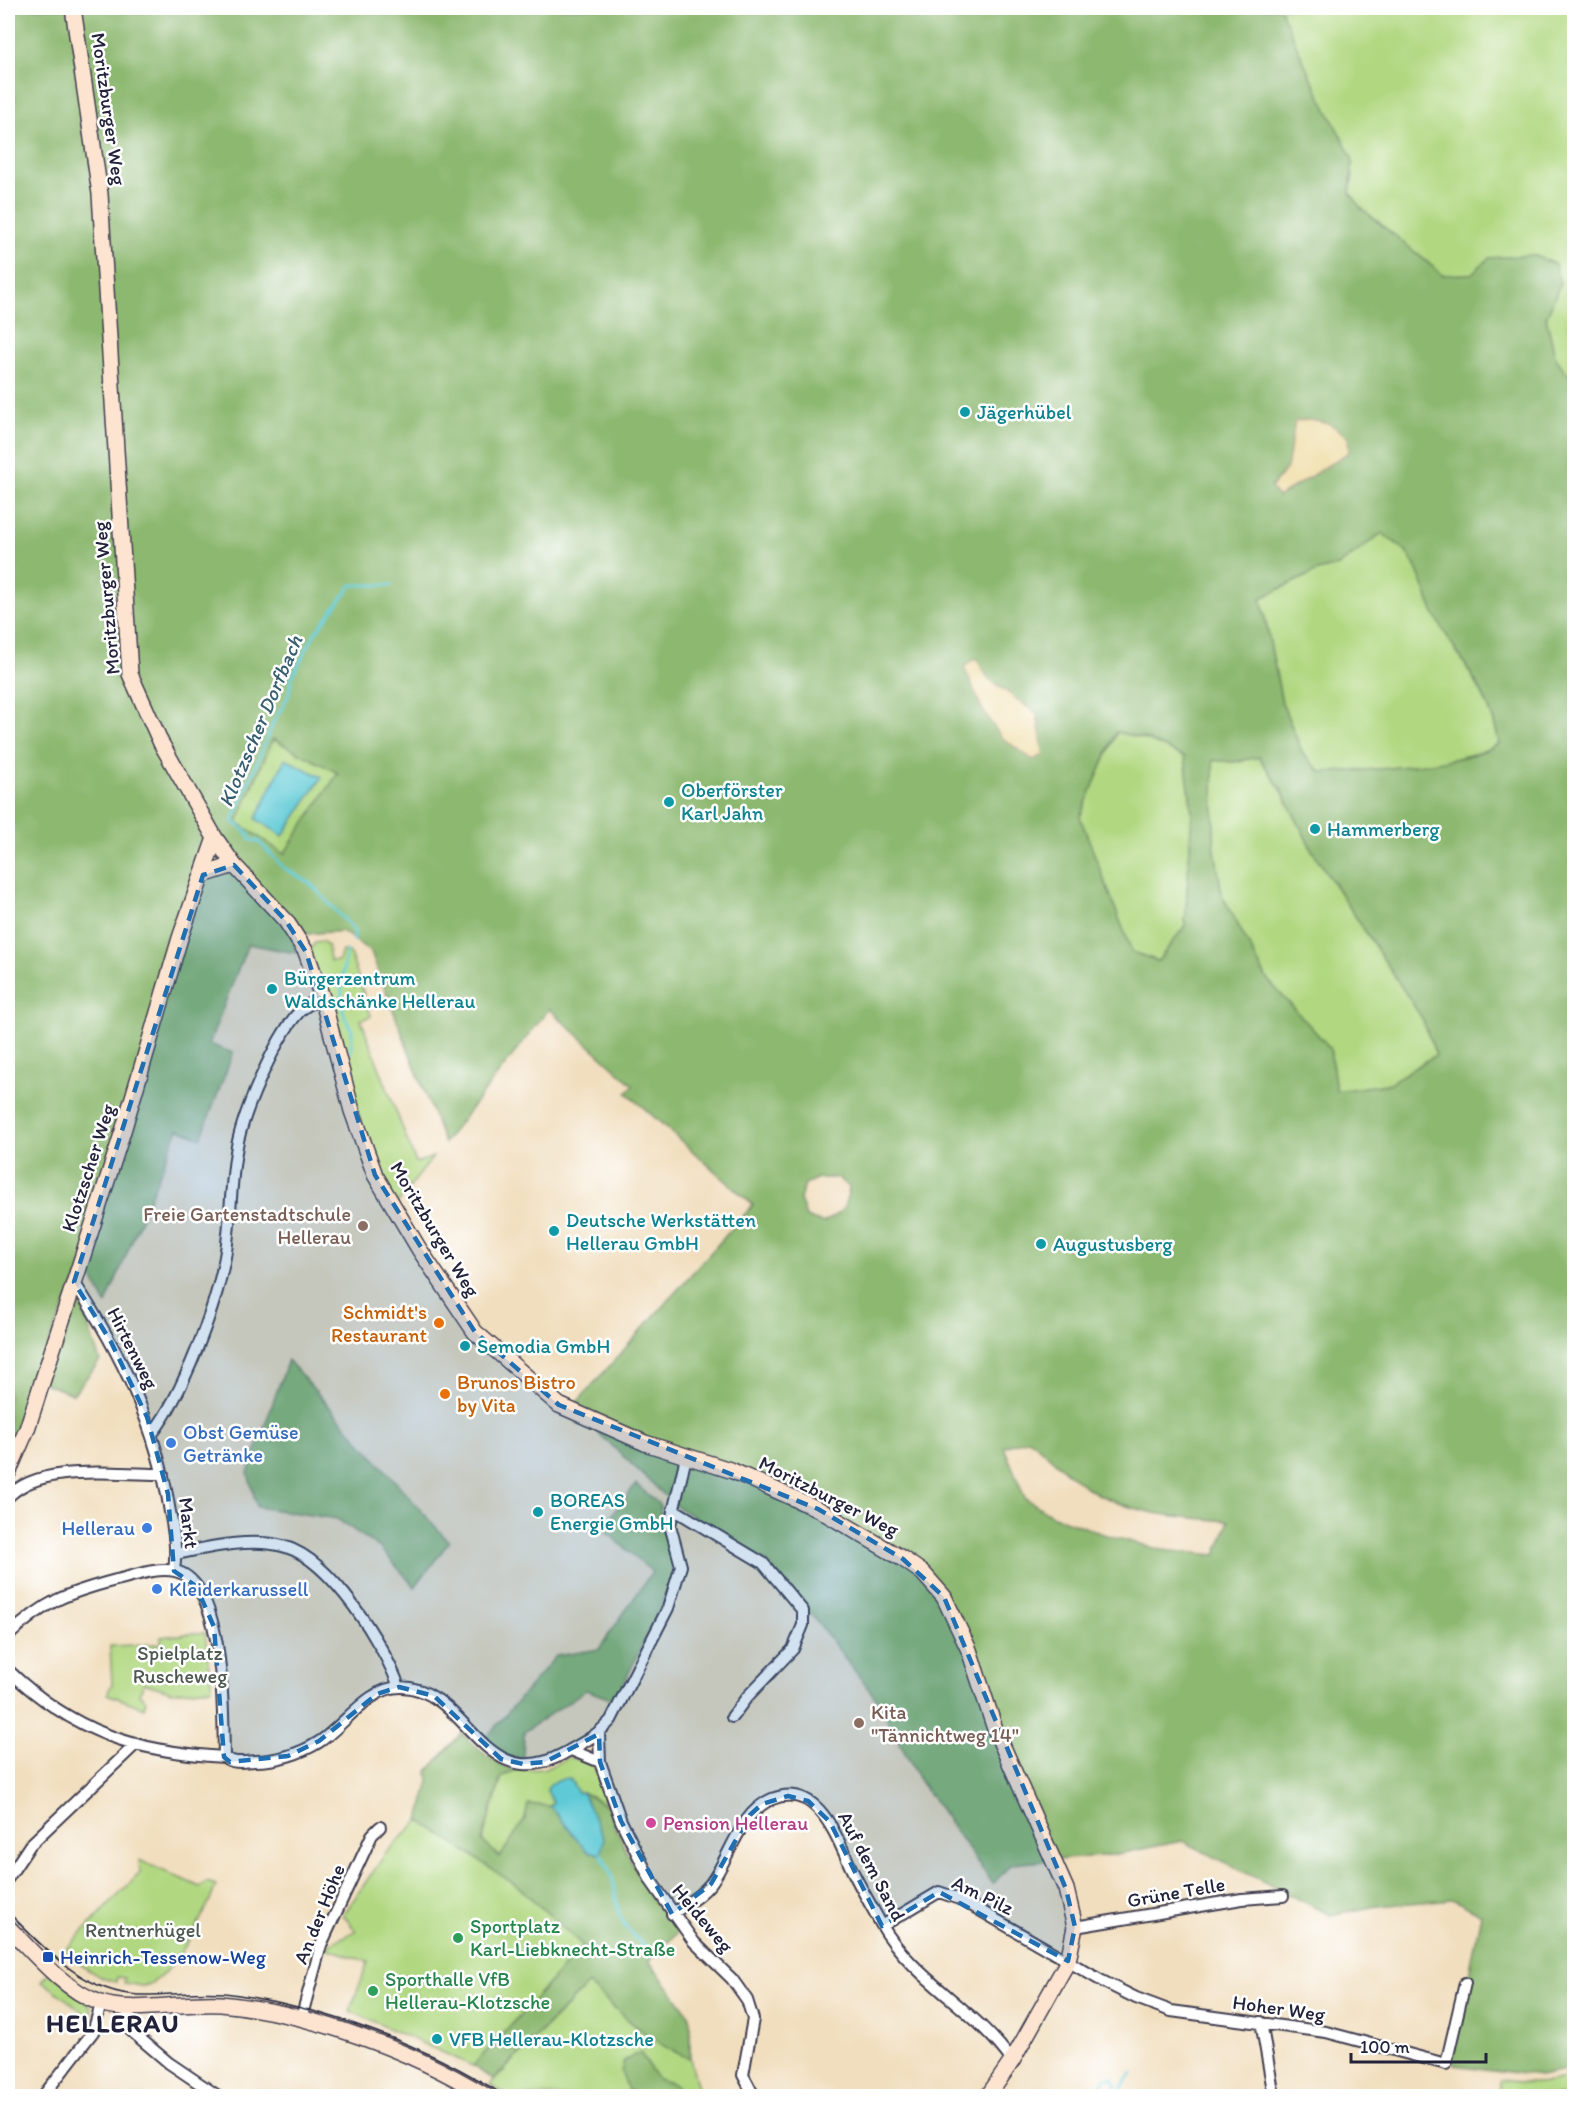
<svg xmlns="http://www.w3.org/2000/svg" width="1582" height="2104" viewBox="0 0 1582 2104" font-family="Itim,sans-serif">
<style>
.green{fill:#b1d881;stroke:#6a7d5e;stroke-width:1.5}
.forest{fill:#8cb86f;stroke:#576d55;stroke-width:1.5;fill-rule:evenodd}
.sand{fill:#eeda9e;stroke:#887e6c;stroke-width:1.5}
.water{fill:#5ecad6;stroke:#407688;stroke-width:1.5}
.lines{fill:none;stroke-linecap:round;stroke-linejoin:round}
.stream{stroke:#5ecad6;stroke-width:3}
.street-casing{stroke:#413e4f;stroke-width:14}
.secondary-casing{stroke:#413e4f;stroke-width:18}
.street{stroke:#fff;stroke-width:10}
.secondary{stroke:#fde4d1;stroke-width:15}
.tram{stroke:#22223b;stroke-width:1.5}
.marked{fill:#1f6fb2;fill-opacity:0.2;stroke:#1f6fb2;stroke-width:4.5;stroke-dasharray:12 8;stroke-linejoin:round}
.culture-dot{fill:#0f9aa8;stroke:#fff;stroke-width:2}
.education-dot{fill:#8d6e63;stroke:#fff;stroke-width:2}
.food-dot{fill:#e8710a;stroke:#fff;stroke-width:2}
.shop-dot{fill:#3f7fe0;stroke:#fff;stroke-width:2}
.hotel-dot{fill:#d1479c;stroke:#fff;stroke-width:2}
.leisure-dot{fill:#2e9e5b;stroke:#fff;stroke-width:2}
.transit-dot{fill:#1a4fb4;stroke:#fff;stroke-width:2}
.labels{text-anchor:middle;dominant-baseline:central;stroke-width:5;stroke-linejoin:round;paint-order:stroke}
.street-label{font-size:20px;fill:#22223b;stroke:#fff}
.culture-label{font-size:20px;fill:#0d838f;stroke:#fff;text-anchor:start}
.education-label{font-size:20px;fill:#785e54;stroke:#fff;text-anchor:end}
.food-label{font-size:20px;fill:#c56008;stroke:#fff;text-anchor:end}
.shop-label{font-size:20px;fill:#366cbe;stroke:#fff;text-anchor:start}
.park-label{font-size:20px;fill:#4d5950;stroke:#fff}
.hotel-label{font-size:20px;fill:#b23c85;stroke:#fff;text-anchor:start}
.leisure-label{font-size:20px;fill:#27864d;stroke:#fff;text-anchor:start}
.transit-label{font-size:20px;fill:#164399;stroke:#fff;text-anchor:start}
.water-label{font-size:21px;font-style:italic;fill:#375d71;stroke:#fff}
.district-label{font-size:26px;font-weight:bold;letter-spacing:1.5px;fill:#22223b;stroke:#fff}
</style>
<rect width="100%" height="100%" fill="#fff"/>
<filter id="ink" filterUnits="userSpaceOnUse"><feTurbulence type="fractalNoise" baseFrequency=".0167" numOctaves="2"/><feDisplacementMap in="SourceGraphic" scale="12" xChannelSelector="R" yChannelSelector="G"/><feConvolveMatrix kernelMatrix="1 2 1 2 8 2 1 2 1" color-interpolation-filters="sRGB"/></filter>
<filter id="wash" filterUnits="userSpaceOnUse"><feTurbulence type="fractalNoise" baseFrequency=".008" numOctaves="4" result="noise"/><feDisplacementMap in="SourceGraphic" scale="24" xChannelSelector="R" yChannelSelector="G"/><feGaussianBlur stdDeviation="1.35" result="paint"/><feColorMatrix in="noise" values="0 0 0 0 0 0 0 0 0 0 0 0 0 0 0 0 0 1.4 0 .05"/><feComposite in="paint" operator="in"/></filter>
<g filter="url(#wash)">
<rect width="100%" height="100%" fill="#f1debe"/>
<path class="green" d="M1280,8H1574V380L1556,360L1546,318L1560,284L1471,274L1443,275L1361,208L1350,193L1353,175Z
M1382,533C1389,539 1398,544 1404,550C1420,566 1424,593 1434,612C1457,659 1490,690 1499,744C1463,765 1365,771 1321,772L1303,754L1282,703L1261,598L1317,571L1338,566Z
M1117,732L1145,739L1185,757L1192,812L1185,926L1158,961L1132,952L1079,817Z
M273,739L339,773L284,854L237,822Z
M1259,757L1282,791L1312,850L1422,1018L1436,1055L1388,1084L1336,1091L1330,1048L1267,979L1222,895L1214,844L1213,760L1234,762Z
M322,941L328,946L330,961H339L342,951L350,953L371,1016L361,1020L416,1163L433,1157L396,1205L383,1185L347,1080L355,1077L351,1062H343L310,951L315,942Z
M205,1632L212,1688L172,1692L144,1683L139,1694L146,1700L144,1708L107,1694L112,1684L110,1646L161,1644V1637Z
M570,1757L594,1765L606,1805L582,1792L578,1793L570,1780L547,1790L553,1804L550,1806L528,1805L525,1819L501,1858L482,1841L502,1777L515,1770L545,1769Z
M419,1820L520,1888L583,1946L473,2066L350,2011L368,1962L323,1947L356,1931L343,1915L386,1853Z
M139,1860L200,1887L207,1882L216,1885C208,1909 170,1984 142,1986C139,1986 129,1983 124,1983L125,1978L117,1977L116,1982C96,1979 79,1963 64,1951L140,1873Z
M50,1972L91,2006L92,2019L42,1981Z
M588,1984C616,2009 654,2047 690,2058L700,2096H683L676,2085L657,2079L628,2090L644,2096H509L490,2085Z
M1574,2077V2096H1497L1500,2080L1540,2084Z"/>
<path class="forest" d="M8,8H1280L1311,78L1353,160L1350,193L1361,208L1443,275L1471,274L1489,258L1533,255L1555,264L1560,284L1546,318L1556,360L1574,380V2069L1540,2076L1454,2065L1452,2060L1481,1914L1452,1899L1378,1906L1330,1915L1182,1841L1112,1855L1011,1864L993,1884L920,1781L877,1700L816,1620L765,1561L677,1507L572,1408L753,1205L627,1093L633,1085L549,1009L444,1143L371,952L342,931C329,933 303,932 293,938L296,953L248,944L209,1044L233,1053L201,1138L178,1129L106,1304L84,1263L49,1343L8,1459ZM1349,452L1278,497L1271,487L1287,468ZM1382,533C1389,539 1398,544 1404,550C1420,567 1424,593 1434,613C1457,659 1491,690 1499,744C1463,765 1364,771 1321,772L1303,754L1282,703L1261,598L1317,571L1338,566ZM1116,732L1145,739L1185,757L1192,812L1185,926L1158,961L1132,952L1080,817ZM273,739L338,773L284,854L237,822ZM1259,757L1282,791L1312,850L1422,1018L1436,1055L1388,1084L1336,1091L1330,1048L1267,979L1222,895L1214,844L1213,760L1234,762ZM818,1178H837L849,1187C848,1208 840,1215 822,1223L806,1217L800,1199L805,1184ZM1029,1439C1048,1454 1066,1474 1086,1487C1129,1515 1179,1517 1229,1521L1216,1555L1162,1550L1106,1535L1051,1515L1025,1498L1004,1447Z
M75,1287L100,1361L73,1394L43,1383Z
M288,1360L449,1542L415,1587L380,1548L337,1519L257,1507L248,1473Z
M636,1484L660,1505L663,1530L673,1558L672,1581L616,1701L586,1690L524,1732L523,1759L504,1756L484,1740L556,1656L599,1649L652,1572L602,1528Z
M462,1733C477,1750 493,1763 515,1770L501,1777L482,1841L500,1857L525,1819L528,1804L550,1806L591,1853L604,1839L582,1792L606,1805L634,1868L656,1905L678,1932L649,1961L690,2016V2058C654,2047 616,2009 588,1984L493,2080L473,2066L583,1946L520,1888L419,1820L429,1781L428,1771Z
M640,2052L657,2079L676,2085L683,2096H644L628,2090L621,2072L624,2061Z"/>
<path class="sand" d="M1312,420L1330,424L1348,437L1349,452L1278,497L1271,488L1287,468L1295,421Z
M976,658L988,678L1037,714L1044,755L1033,760L1001,737L982,709L964,667Z"/>
<path class="water" d="M285,759L322,777L283,836L256,819Z
M566,1778L570,1779L578,1793L582,1792L604,1839L601,1854L587,1851L550,1806L553,1803L547,1790L550,1784Z"/>
<g class="lines">
<path class="stream" d="M354,940V930L310,883L284,868L258,841L251,840L248,833L233,821L274,721L288,697L292,677L315,633L352,585H392
M347,951C342,972 336,1012 352,1030L351,1051L347,1055V1061
M601,1854L612,1876L619,1914L625,1926L649,1952
M1072,2095L1079,2087L1094,2094L1106,2078H1113L1117,2086L1110,2096
M1117,2096L1132,2073"/>
</g>
</g>
<g filter="url(#ink)">
<g class="lines">
<g class="street-casing">
<path id="street" d="M74,1282C121,1353 157,1427 170,1512C174,1532 177,1550 174,1571
M152,1434C183,1395 216,1306 225,1257C231,1223 230,1187 236,1152C241,1116 275,1038 299,1012C305,1005 315,1002 322,997
M8,1497C41,1462 117,1475 163,1474
M673,1509L763,1563L803,1611V1625L793,1649L747,1697L732,1717
M176,1554C210,1547 252,1537 286,1547C331,1561 384,1644 399,1687
M8,1636C45,1601 67,1593 116,1580C134,1576 156,1567 175,1571C226,1582 223,1716 224,1757
M8,1670C73,1732 135,1752 224,1757C233,1764 243,1762 254,1761C276,1761 300,1754 319,1742C344,1726 368,1687 401,1687C468,1688 482,1798 563,1754C581,1744 597,1736 611,1720L668,1608L681,1566L670,1525L686,1457
M599,1734L600,1762L621,1821L651,1881L694,1942L732,1979L747,2000L753,2019L743,2075L754,2096
M571,1750L600,1762
M8,1878L30,1845L135,1745
M672,1914C686,1904 701,1896 711,1883C730,1857 740,1812 772,1799C818,1781 836,1836 851,1868C860,1887 871,1905 881,1924C914,1981 975,2008 1012,2061
M882,1926L939,1892L962,1900L1102,1981L1136,1998L1171,2011L1326,2032L1446,2064L1465,1983
M1075,1927L1242,1899L1283,1896
M127,2008L130,2030L169,2063L218,2096
M301,2019L321,1945L372,1835L380,1827
M1261,2022L1274,2096
M43,2096L93,2032L101,2004"/>
</g>
<g class="secondary-casing">
<path id="secondary" d="M73,8L100,194L130,674L161,743L215,838L234,865L286,921L306,952L322,997L352,1111L375,1175L419,1249L475,1332L559,1405L645,1443L733,1471L818,1509L903,1559L923,1573L944,1597L969,1650L995,1729L1066,1889L1075,1927L1068,1961L1012,2061L988,2096
M203,875L234,865
M8,1473L27,1429L123,1131L180,938L215,838
M8,1927C34,1953 63,1989 98,2002C130,2015 184,2001 221,2004C308,2012 411,2050 486,2096"/>
</g>
<use href="#street" class="street"/>
<use href="#secondary" class="secondary"/>
<path class="tram" d="M8,1419V1442
M8,1912C44,1948 84,1993 139,1995C172,1996 205,1989 239,1995C330,2009 427,2046 505,2096"/>
</g>
</g>
<path class="marked" d="M234,865L286,921L306,952L375,1175L475,1332L559,1405L818,1509L903,1559L944,1597L1066,1889L1075,1927L1068,1961L939,1892L882,1926L830,1822L808,1801L788,1796L762,1804L750,1815L711,1884L672,1914L621,1821L600,1762L599,1734L545,1762L523,1764L501,1759L434,1696L399,1687L377,1694L319,1741L288,1756L230,1762L224,1757L214,1627L196,1586L174,1571L168,1494L147,1417L111,1342L74,1282L203,875Z"/>
<g class="culture-dot">
<circle cx="965" cy="412" r="6"/>
<circle cx="669" cy="802" r="6"/>
<circle cx="1315" cy="829" r="6"/>
<circle cx="272" cy="989" r="6"/>
<circle cx="554" cy="1231" r="6"/>
<circle cx="1041" cy="1244" r="6"/>
<circle cx="465" cy="1346" r="6"/>
<circle cx="538" cy="1512" r="6"/>
<circle cx="437" cy="2039" r="6"/>
</g>
<g class="education-dot">
<circle cx="363" cy="1226" r="6"/>
<circle cx="859" cy="1723" r="6"/>
</g>
<g class="food-dot">
<circle cx="439" cy="1323" r="6"/>
<circle cx="445" cy="1394" r="6"/>
</g>
<g class="shop-dot">
<circle cx="171" cy="1443" r="6"/>
<circle cx="147" cy="1528" r="6"/>
<circle cx="157" cy="1589" r="6"/>
</g>
<circle class="hotel-dot" cx="651" cy="1823" r="6"/>
<g class="leisure-dot">
<circle cx="458" cy="1938" r="6"/>
<circle cx="373" cy="1991" r="6"/>
</g>
<rect class="transit-dot" x="42" y="1951" width="12" height="12" rx="3"/>
<g class="labels">
<g class="street-label">
<text transform="translate(109 109) rotate(82)">Moritzburger Weg</text>
<text transform="translate(106 598) rotate(-95)">Moritzburger Weg</text>
<text transform="translate(88 1168) rotate(-72)">Klotzscher Weg</text>
<text transform="translate(435 1229) rotate(59)">Moritzburger Weg</text>
<text transform="translate(133 1348) rotate(63)">Hirtenweg</text>
<text transform="translate(829 1496) rotate(27)">Moritzburger Weg</text>
<text transform="translate(189 1523) rotate(83)">Markt</text>
<text transform="translate(872 1866) rotate(62)">Auf dem Sand</text>
<text transform="translate(1176 1892) rotate(-10)">Grüne Telle</text>
<text transform="translate(983 1895) rotate(26)">Am Pilz</text>
<text transform="translate(319 1914) rotate(-68)">An der Höhe</text>
<text transform="translate(703 1918) rotate(50)">Heideweg</text>
<text transform="translate(1279 2008) rotate(8)">Hoher Weg</text>
</g>
<g class="culture-label">
<text x="977" y="412">Jägerhübel</text>
<text x="681" y="790">Oberförster<tspan x="681" dy="23">Karl Jahn</tspan></text>
<text x="1327" y="829">Hammerberg</text>
<text x="284" y="978">Bürgerzentrum<tspan x="284" dy="23">Waldschänke Hellerau</tspan></text>
<text x="566" y="1220">Deutsche Werkstätten<tspan x="566" dy="23">Hellerau GmbH</tspan></text>
<text x="1053" y="1244">Augustusberg</text>
<text x="477" y="1346">Semodia GmbH</text>
<text x="550" y="1500">BOREAS<tspan x="550" dy="23">Energie GmbH</tspan></text>
<text x="449" y="2039">VFB Hellerau-Klotzsche</text>
</g>
<g class="education-label">
<text x="351" y="1214">Freie Gartenstadtschule<tspan x="351" dy="23">Hellerau</tspan></text>
<text x="871" y="1712" text-anchor="start">Kita<tspan x="871" dy="23">"Tännichtweg 14"</tspan></text>
</g>
<g class="food-label">
<text x="427" y="1312">Schmidt's<tspan x="427" dy="23">Restaurant</tspan></text>
<text x="457" y="1382" text-anchor="start">Brunos Bistro<tspan x="457" dy="23">by Vita</tspan></text>
</g>
<g class="shop-label">
<text x="183" y="1432">Obst Gemüse<tspan x="183" dy="23">Getränke</tspan></text>
<text x="135" y="1528" text-anchor="end">Hellerau</text>
<text x="169" y="1589">Kleiderkarussell</text>
</g>
<g class="park-label">
<text x="180" y="1653">Spielplatz<tspan x="180" dy="23">Ruscheweg</tspan></text>
<text x="143" y="1930">Rentnerhügel</text>
</g>
<g class="hotel-label">
<text x="663" y="1823">Pension Hellerau</text>
</g>
<g class="leisure-label">
<text x="470" y="1926">Sportplatz<tspan x="470" dy="23">Karl-Liebknecht-Straße</tspan></text>
<text x="385" y="1979">Sporthalle VfB<tspan x="385" dy="23">Hellerau-Klotzsche</tspan></text>
</g>
<g class="transit-label">
<text x="60" y="1957">Heinrich-Tessenow-Weg</text>
</g>
<g class="water-label">
<text transform="translate(260 721) rotate(-67)">Klotzscher Dorfbach</text>
</g>
<g class="district-label">
<text x="113" y="2023">HELLERAU</text>
</g>
</g>
<rect width="1582" height="2104" fill="none" stroke="#fff" stroke-width="30"/>
<path d="M1351 2053v9h135v-9" fill="none" stroke="#22223b" stroke-width="3"/>
<text x="1360" y="2053" font-size="18" fill="#22223b" stroke="#ffffff" stroke-width="4.5" paint-order="stroke">100 m</text>
</svg>
